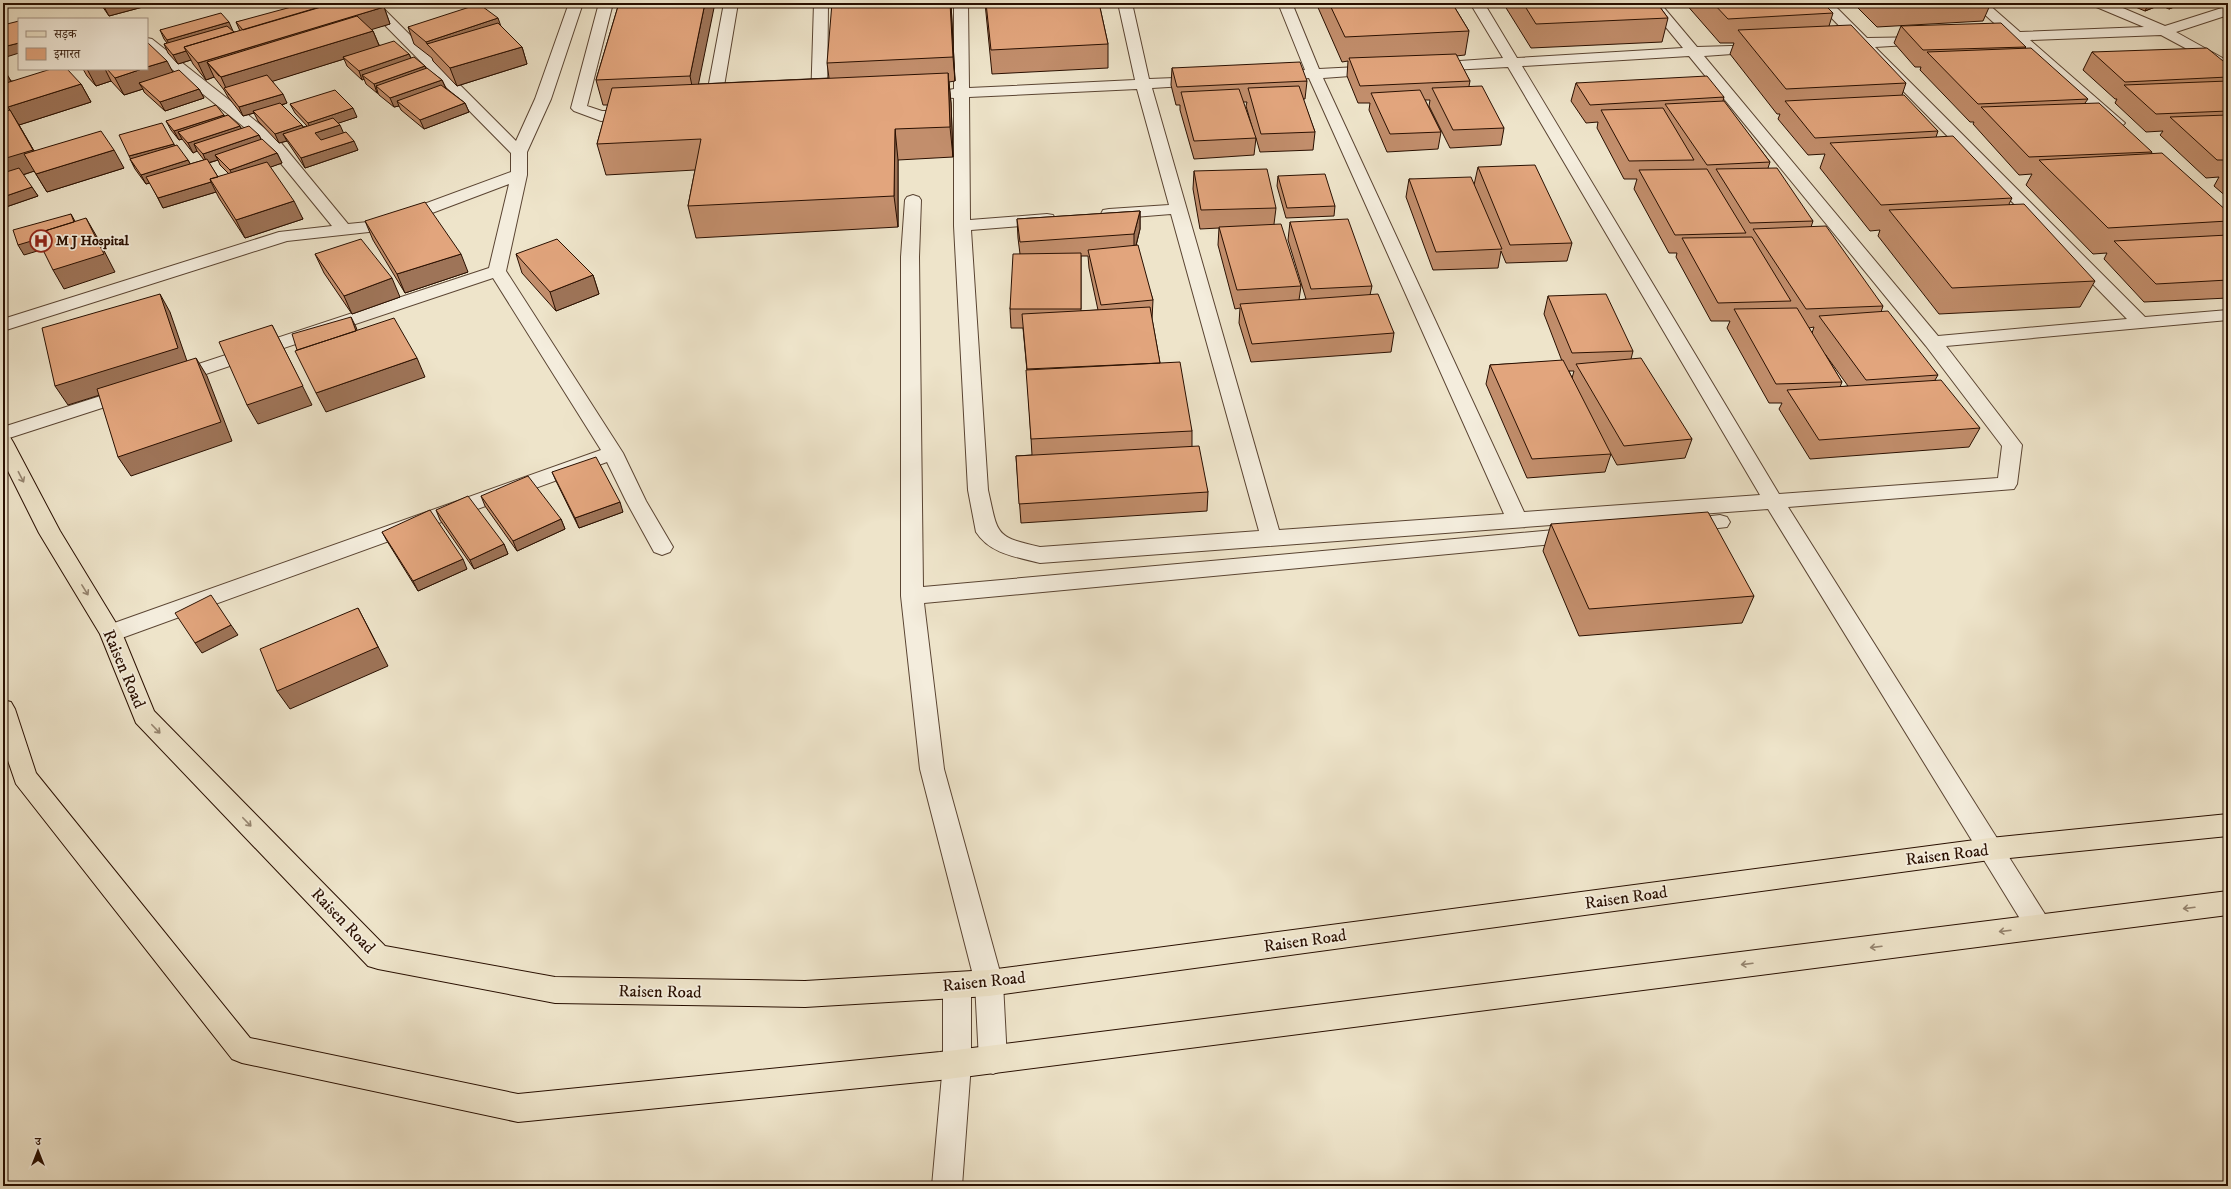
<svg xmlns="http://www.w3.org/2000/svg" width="2231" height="1189" viewBox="0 0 2231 1189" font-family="'IM FELL DW Pica','Noto Serif Devanagari',serif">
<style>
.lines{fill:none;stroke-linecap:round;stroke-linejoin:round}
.minor-casing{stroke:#5a4432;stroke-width:2}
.major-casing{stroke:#290f00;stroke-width:2}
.minor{fill:#f4eddd;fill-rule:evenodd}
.major{fill:#eee4ca;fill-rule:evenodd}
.wall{fill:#c28e6c;stroke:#290f00;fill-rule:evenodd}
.shaded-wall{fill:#9e7458;stroke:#290f00}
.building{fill:#e2a57d;stroke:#290f00}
.oneway{stroke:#95846f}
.labels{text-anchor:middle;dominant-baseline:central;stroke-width:3.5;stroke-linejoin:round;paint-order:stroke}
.far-poi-label{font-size:14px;font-weight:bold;fill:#290f00;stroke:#f4eddd;text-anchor:start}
.street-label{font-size:17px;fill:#290f00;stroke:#f4eddd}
</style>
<rect width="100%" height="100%" fill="#eee4ca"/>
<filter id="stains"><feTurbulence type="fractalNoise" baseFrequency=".005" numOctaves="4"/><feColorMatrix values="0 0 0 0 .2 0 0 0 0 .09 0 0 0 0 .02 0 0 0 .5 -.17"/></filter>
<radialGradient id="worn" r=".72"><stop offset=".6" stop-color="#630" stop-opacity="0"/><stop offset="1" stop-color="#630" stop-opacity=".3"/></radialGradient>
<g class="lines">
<g class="minor-casing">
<path id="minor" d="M363,3H378L516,141L535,99L569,3H583L551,99L527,152V175L506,271L623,453L646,501L673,547L670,552L662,555L654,552L626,501L607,462L119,639L111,641L103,639L100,633L103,627L601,450L493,278L182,382L175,384L168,382L166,378L168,374L489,268L509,184L387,230L287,241L3,331V319L279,232L332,226L265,144L147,49V38L152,39L277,138L348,224L378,221L511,172V153Z
M599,3H613L587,106L602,111H639L642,114L639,117L601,121L574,111L571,108Z
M724,3H738L720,110L717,113H707L704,110Z
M814,3H828L827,103L824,106H814L811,103Z
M954,3H968L969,88L1135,80L1118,3H1132L1149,79L1201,77L1206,78L1208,81L1206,84L1201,85L1152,88L1279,530L1504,514L1309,78L1276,80L1271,79L1269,76L1271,73L1305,70L1278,3H1292L1319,69L1377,66L1384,70L1377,74L1323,78L1524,512L1760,495L1508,67L1431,71L1424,67L1431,63L1503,58L1470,3H1484L1517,58L1683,48L1646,3H1660L1697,47L1765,45L1767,48L1760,52L1704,56L1938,336L2127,319L1860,47H1834L1832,44L1834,41L1852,39L1817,3H1832L1867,38L1929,37L1931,40L1924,44L1875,47L2145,317L2228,310V320L1946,346L2022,445L2017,484L2014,489L1788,507L2048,919L2052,927L2048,935L2039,939L2030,935L1768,509L1040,563C1017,557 990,554 976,532L968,490L954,226V98L943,97L941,94L943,91L954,89ZM1689,56L1926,346L2002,446L1998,478L1779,494L1522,66ZM1137,89L1169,205L1109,209L1103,210L1101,214L1103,218L1109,219L1171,214L1259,531L1040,547C994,537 998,534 988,490L971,230L1047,224L1053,223L1055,219L1053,215L1047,214L970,220L969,97Z
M1972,3H1987L2020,32L2144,27L2094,6L2092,3H2111L2165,26L2228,6V15L2176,32L2228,61V71L2161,35L2030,40L2125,123L2122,126H2112L2013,40H1979L1977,37L1979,34L2004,32Z
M913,195L919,197L921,200L919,257L923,587L1576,528L1583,530L1587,535L1583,540L1576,542L924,603L944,769L1003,983L1007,1060L1003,1070L993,1074L983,1070L979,1060L975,983L920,769L901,596V257L905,200L907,197Z
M129,387L136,389L139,393L136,397L3,440V427Z
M1720,515L1727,517L1730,522L1727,527L1684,532L1677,530L1673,525L1677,520Z
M957,973L967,977L971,986V1064L962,1186H932L943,1064V986L947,977Z"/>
</g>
<g class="major-casing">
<path id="major" d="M3,435L10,437L13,442L60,531L122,633L154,711L385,946L555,977L805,981L989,970L1990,838L2228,814V836L1990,860L989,996L805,1007L555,1003L378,969L368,966L136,723L100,634L39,533L3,461Z
M3,700L11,702L15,709L36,773L250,1038L518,1094L940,1052L2228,891V915L940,1080L518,1122L242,1063L232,1059L16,784L3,746Z"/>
</g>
<use href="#minor" class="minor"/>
<use href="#major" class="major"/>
</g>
<path class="wall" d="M100,3H154V4L109,16Z
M619,3L699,84L829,78L827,63L951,3L955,81L949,82L951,103L953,157L898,160V227L696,238L688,206L695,170L606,175L597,144L608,105H603L596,80Z
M985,3H1099L1108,44V68L992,74Z
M1316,3H1452L1469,31L1465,55L1456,56L1470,81L1469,86L1504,128L1501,145L1450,148L1429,106L1430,100H1425L1441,132L1438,149L1387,152L1369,110L1370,103H1358L1347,76L1348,61L1342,62Z
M1503,3H1657L1668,18L1662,42L1531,48Z
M1685,3H1823L1833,13L1829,26L1906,83L1902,95L1938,131L1936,137L2012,198L2009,204L2095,281L2080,307L1939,314L1878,236L1880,230L1870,231L1820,168L1825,154L1808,155L1778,119L1780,114H1777L1730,54L1734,43H1720Z
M1853,3H1991L1983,21L1877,27Z
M2126,3H2184L2169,9L2160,5L2145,11Z
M328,5L384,7L390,24L371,29L373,31L379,45L409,54L411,58L425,66L426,68L442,80L446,88L465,103L469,112L424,129L401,110L399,106L394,107L379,95L378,93H377L366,84L364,79L362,80L347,66L344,59L272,81L287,103L282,105L302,125L303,127L307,126L295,113L290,104L357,117L338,123L343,133L358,150L305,168L287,141L279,143L258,121L254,113L243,116L228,97L224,90L214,77L206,80L193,64L191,60L178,64L168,53L164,44L167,43L164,39L160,30L233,31L234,32L240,31L236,22Z
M2228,25V33L2224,32Z
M501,26L522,47L527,64L457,86L433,61L432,58L414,44L408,27Z
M1901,26L2026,47L2025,48L2088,99L2085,103L2152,152L2151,154L2228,212V298L2144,302L2104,259L2107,253L2093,254L2026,185L2032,174L2019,175L1973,124L1974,122H1970L1920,70L1921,67H1915L1894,43Z
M2092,52L2228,65V198L2214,186L2219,177L2206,178L2160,135L2163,131L2146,132L2115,103L2117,99H2115L2083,70Z
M3,68L11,81L81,84L91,102L19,125L34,151L124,168L47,192L34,171L23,175L38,196L3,208L7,111L3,106Z
M1172,68L1307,81L1305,99H1303L1315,132L1313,150L1260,152L1256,138L1254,155L1194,159L1180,110V105H1176L1171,85ZM1243,102H1247L1246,106L1255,137Z
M83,69H147L172,72L199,89L204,98L165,111L144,92L143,89L124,95L111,81L96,86L87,76Z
M1576,83L1724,97L1723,101L1770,162L1768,168L1813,221L1811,227L1883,306L1881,312L1938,375L1935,380L1980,428L1969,447L1810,459L1779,409L1782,403H1769L1727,328L1730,321H1711L1676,257L1677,253H1669L1634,189L1637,179H1624L1597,128L1598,122L1586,123L1571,101ZM1814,327L1812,333L1809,328ZM1825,354L1848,386L1840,387L1842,382Z
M225,116L241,128L259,135L261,139L277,153L282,163L270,167L303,219L245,238L219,198L216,192L163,208L150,183L146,184L135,169L130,159L174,145L188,160L190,164L204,160L197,151L193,153L182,139L179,140L171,130L166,121ZM218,160L220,165L229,174L218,177L209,163Z
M1478,167L1572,243L1567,261L1506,263L1501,251L1498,268L1433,270L1406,197L1409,179L1474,185Z
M1194,171L1276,208L1274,224L1301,286L1299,300L1306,299L1288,240L1290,222L1372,286L1370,295L1394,333L1391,352L1251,362L1239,323L1240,308L1235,309L1218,245L1219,228L1200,229L1193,189Z
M1278,176L1335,206L1334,216L1286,218L1277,186Z
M1140,211V229L1136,246L1153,300L1152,319L1160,363L1192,431V446L1208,492L1207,511L1021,523L1016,456L1032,455L1027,371L1023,328H1011L1010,309L1020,254L1018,238L1017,219ZM1081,256H1088L1089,268L1098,310L1081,311Z
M365,221L468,272L405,293L373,240Z
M315,254L400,297L352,314L324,273Z
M516,254L593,275L599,294L556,311L522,273Z
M1548,296L1633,351L1631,359L1692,439L1685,458L1617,465L1611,454L1605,472L1527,478L1486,384L1490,365L1562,361L1544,314ZM1569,371H1574L1572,378Z
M552,472L623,512L579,528L556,481Z
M481,496L561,519L565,529L517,551L485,506Z
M436,510L504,544L508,554L474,569L440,520Z
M1551,524L1754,596L1742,623L1579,636L1543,551Z
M382,532L467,569L418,591L387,541Z"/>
<path class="shaded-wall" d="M3,3H27L3,9Z
M102,3H154V4L109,16Z
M198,3H207L199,5Z
M705,3H715L695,101L690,76Z
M950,3H951L955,81L953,57Z
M2149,3H2161L2160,5L2145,11Z
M2172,3H2184L2169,9Z
M384,7L390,24L219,76L207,62L214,77L206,80L198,63Z
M498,18L504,35L427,44L426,42Z
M229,22L233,31L171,48L167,40Z
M373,31L380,48L343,57L344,59L229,95L221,77Z
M19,43V53L3,58V47Z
M522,47L527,64L457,86L450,68Z
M186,51L191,60L178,64L173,55Z
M409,54L413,63L362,75L364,79L362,80L359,71Z
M167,61L176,78L139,83L143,89L124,95L115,78L142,69H147V67Z
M425,66L429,75L376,86L378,93H377L374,84Z
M3,69H4L14,87L3,90Z
M87,69H105L111,81L96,86Z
M948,73L951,103L953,157L950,127Z
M442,80L446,89L397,101L399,106L394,107L390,98Z
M81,84L91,102L19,125L44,168L3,181V159L19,125L8,107Z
M199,89L204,98L165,111L160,102Z
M283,94L287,103L255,113L253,111L254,113L243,116L239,107Z
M465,103L469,112L424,129L420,120Z
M353,108L357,117L312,132L308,123Z
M224,115L229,124L178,132L182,139L179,140L174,131Z
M302,125L306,134H283L287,141L279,143L275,134Z
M340,125L344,134L319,142L315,133Z
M240,126L244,135L194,144L197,151L193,153L188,143Z
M895,129L898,160V227L894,196Z
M259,135L263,144L215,155L218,160L207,163L203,154Z
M354,141L358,150L305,168L301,158Z
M174,144L178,153L134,166L129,156Z
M114,150L124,168L47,192L36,174Z
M277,153L282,163L235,180L230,170Z
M188,160L193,169L146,184L141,175Z
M211,182L216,192L163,208L158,198Z
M32,187L38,196L3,208V197Z
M294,201L303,219L245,238L236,220Z
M1140,211V229L1134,253V234Z
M71,214L76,223L81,238L24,255L18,245Z
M86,218L97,237L115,272L64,289L53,270Z
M461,254L468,272L405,293L397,274Z
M593,275L599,294L556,311L550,292Z
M392,278L400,297L352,314L344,296Z
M160,294L170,312L189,367L68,405L55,386Z
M351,317L356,327L363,348L303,366Z
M272,325L312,405L258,424L247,405Z
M196,358L207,376L232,441L131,476L118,457Z
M417,358L425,377L326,412L316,393Z
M620,502L623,512L579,528L575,518Z
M561,519L565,529L517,551L513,541Z
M504,544L508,554L474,569L470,560Z
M463,559L467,569L418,591L413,581Z
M358,608L368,627L388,666L290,709L277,691Z
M231,625L238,635L202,653L195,643Z"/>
<path class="building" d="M306,3H326L328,5L243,30L236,22Z
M333,3H380L384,7L198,63L184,47Z
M619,3H705L690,76L596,80Z
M832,3H950L953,57L827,63Z
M986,3H1099L1108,44L991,50Z
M1329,3H1452L1469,31L1345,37Z
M1523,3H1657L1668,18L1536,24Z
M1713,3H1823L1833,13L1728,19Z
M479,4L498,18L426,42L408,27Z
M221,13L229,22L167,40L160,30Z
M357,16L373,31L221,77L207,62Z
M19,21V43L3,47V25Z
M498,23L522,47L450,68L427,44Z
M2001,23L2026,47L1923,50L1901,26Z
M1851,25L1906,83L1786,89L1738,30Z
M227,26L234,32L184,47L186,51L173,55L164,44Z
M394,41L409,54L359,71L343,57Z
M147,42L167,61L147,67Z
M2031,48L2088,99L1978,104L1927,52Z
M2207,48L2228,65V77L2125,82L2092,52Z
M1456,54L1470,81L1360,86L1349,58Z
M414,57L425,66L374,84L362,75Z
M1300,62L1307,81L1177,87L1172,68Z
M427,68L442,80L390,98L376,86Z
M51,69H67L81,84L8,107L3,101V84Z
M107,69H142L115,78Z
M179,70L199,89L160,102L139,83Z
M948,73L950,127L895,129L894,196L688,206L701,139L597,144L612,88Z
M267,75L283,94L239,107L224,88Z
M1707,76L1724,97L1590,105L1576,83Z
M2228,81V111L2156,114L2124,85Z
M441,85L465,103L420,120L397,101Z
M1299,86L1315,132L1261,134L1248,88Z
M1482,86L1504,128L1453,130L1432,88Z
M1239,89L1256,138L1194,141L1181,92Z
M335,90L353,108L308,123L290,104Z
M1420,90L1441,132L1390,134L1371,93Z
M1904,95L1938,131L1815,138L1785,101Z
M1724,101L1770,162L1707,165L1665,104Z
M280,103L302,125L275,134L253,111Z
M2099,103L2152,152L2029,157L1981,107Z
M216,105L224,115L174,131L166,121Z
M1663,108L1694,160L1629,161L1601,110Z
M10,110L33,150L3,159V112Z
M228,115L240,126L188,143L178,132Z
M2228,115V160H2217L2170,117Z
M333,118L340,125L315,133L321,140L346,132L354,141L301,158L283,134Z
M162,123L174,144L129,156L119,135Z
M249,126L259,135L203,154L194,144Z
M101,131L114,150L36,174L24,154Z
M1953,136L2012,198L1881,205L1830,143Z
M262,139L277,153L230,170L215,155Z
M177,145L188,160L141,175L130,159Z
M2162,153L2228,212V221L2108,228L2039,160Z
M207,159L218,177L210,179L211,182L158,198L146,177Z
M267,162L294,201L236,220L210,179Z
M1535,165L1572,243L1510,245L1478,167Z
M19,168L32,187L3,197V173Z
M1777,168L1813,221L1750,223L1716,169Z
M1267,169L1276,208L1201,210L1194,171Z
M1707,169L1746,233L1675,235L1639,170Z
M1325,174L1335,206L1287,208L1278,176Z
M1471,177L1502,249L1436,252L1409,179Z
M425,202L461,254L397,274L365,221Z
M2024,204L2095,281L1952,288L1889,210Z
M1140,211L1134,234L1020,242L1017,219Z
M71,214L74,222L35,234L38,239L18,245L13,230Z
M86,218L104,254L53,270L35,234Z
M1348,219L1372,286L1311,289L1290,222Z
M1281,224L1301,286L1237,290L1219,227Z
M1826,226L1883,306L1806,309L1753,229Z
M2228,235V280L2156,284L2114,241Z
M1752,237L1791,301L1718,303L1682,238Z
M361,239L392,278L344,296L315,254Z
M557,239L593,275L550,292L516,254Z
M1138,245L1153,300L1101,305L1088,250Z
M1081,253V309H1010L1013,254Z
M160,294L178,348L55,386L42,328Z
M1378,294L1394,333L1252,344L1240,304Z
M1606,294L1633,351L1572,353L1548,296Z
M1150,307L1160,363L1027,369L1022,314Z
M1797,308L1842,382L1776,384L1734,309Z
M1888,311L1938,375L1866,380L1819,316Z
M351,317L356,331L297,350L292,334Z
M394,318L417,358L316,393L295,351Z
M272,325L303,386L247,405L219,342Z
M196,358L221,422L118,457L97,389Z
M1641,358L1692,439L1624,446L1576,364Z
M1563,360L1611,454L1532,459L1490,365Z
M1180,362L1192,431L1031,439L1026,370Z
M1941,380L1980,428L1819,440L1787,390Z
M1199,446L1208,492L1019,504L1016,456Z
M596,457L620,502L575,518L552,472Z
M528,476L561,519L513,541L481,496Z
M468,496L504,544L470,560L436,510Z
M430,510L463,559L413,581L382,532Z
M1708,512L1754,596L1589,609L1551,524Z
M211,595L231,625L195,643L175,613Z
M358,608L378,647L277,691L260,649Z"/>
<defs><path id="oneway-shaft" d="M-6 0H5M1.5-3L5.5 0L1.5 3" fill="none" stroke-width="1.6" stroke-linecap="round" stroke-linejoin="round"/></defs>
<g class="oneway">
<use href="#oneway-shaft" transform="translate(21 477) rotate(63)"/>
<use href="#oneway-shaft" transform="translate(85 590) rotate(58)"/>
<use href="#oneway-shaft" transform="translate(156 729) rotate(46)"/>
<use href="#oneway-shaft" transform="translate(247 822) rotate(46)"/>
<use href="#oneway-shaft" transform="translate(2189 908) rotate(173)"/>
<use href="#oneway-shaft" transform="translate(2005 931) rotate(173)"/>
<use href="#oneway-shaft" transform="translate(1876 947) rotate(173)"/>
<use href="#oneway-shaft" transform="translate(1747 964) rotate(173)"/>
</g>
<defs>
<g id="hospital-ring" transform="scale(1.15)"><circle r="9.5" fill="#f4eddd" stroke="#8f2418" stroke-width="1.5"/><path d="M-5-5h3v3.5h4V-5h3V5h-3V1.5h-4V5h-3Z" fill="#8f2418"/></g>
</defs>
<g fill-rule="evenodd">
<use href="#hospital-ring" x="41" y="241"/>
</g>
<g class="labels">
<g class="far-poi-label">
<text x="56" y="241">M J Hospital</text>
</g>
<g class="street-label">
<text transform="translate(124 669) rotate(67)">Raisen Road</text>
<text transform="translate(1947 855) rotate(-7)">Raisen Road</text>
<text transform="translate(1626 898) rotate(-8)">Raisen Road</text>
<text transform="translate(343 921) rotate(46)">Raisen Road</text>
<text transform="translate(1305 941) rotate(-8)">Raisen Road</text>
<text transform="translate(984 982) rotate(-6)">Raisen Road</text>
<text transform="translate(660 992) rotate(1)">Raisen Road</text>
</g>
</g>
<rect width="2231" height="1189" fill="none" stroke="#eee4ca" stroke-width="16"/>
<rect x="4" y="4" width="2223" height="1181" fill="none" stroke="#290f00" stroke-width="2"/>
<rect x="8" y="8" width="2215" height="1173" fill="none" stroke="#290f00"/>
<rect x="18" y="18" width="130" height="52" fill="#f4eddd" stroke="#a39485"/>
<rect x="26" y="31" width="20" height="6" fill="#eee4ca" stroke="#a39485"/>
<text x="54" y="38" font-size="12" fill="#290f00">सड़क</text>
<rect x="26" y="48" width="20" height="12" fill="#e2a57d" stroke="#a39485"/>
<text x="54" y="58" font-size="12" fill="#290f00">इमारत</text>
<g transform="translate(38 1151)" stroke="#f4eddd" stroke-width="3" paint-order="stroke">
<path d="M0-3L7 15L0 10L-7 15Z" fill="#290f00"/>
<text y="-6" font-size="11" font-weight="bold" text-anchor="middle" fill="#290f00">उ</text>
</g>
<rect width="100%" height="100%" filter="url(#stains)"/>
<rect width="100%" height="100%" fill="url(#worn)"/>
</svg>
